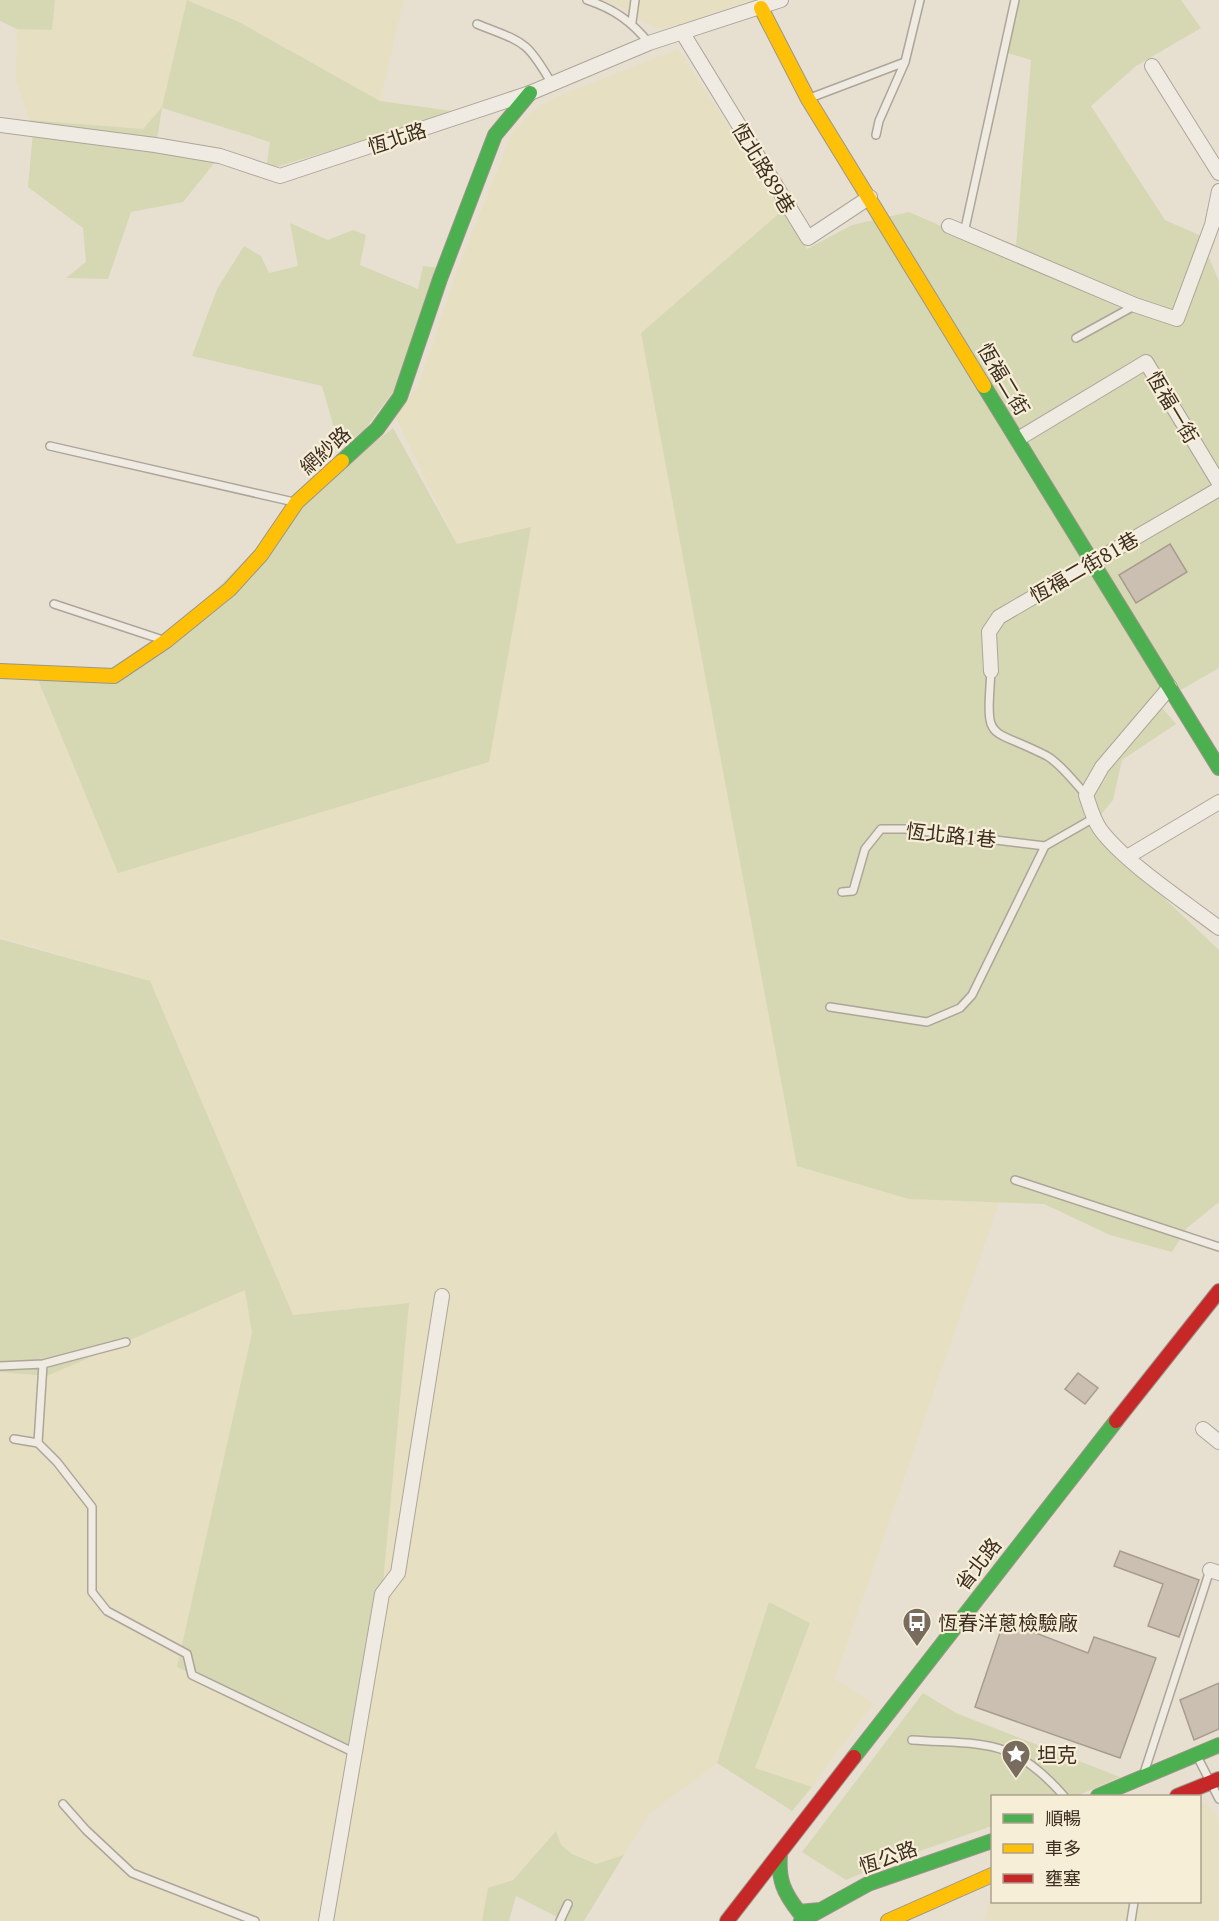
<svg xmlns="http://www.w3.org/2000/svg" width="1219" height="1921" viewBox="0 0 1219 1921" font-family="'PT Serif','Noto Sans TC',serif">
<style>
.farmland{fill:#e6dfc2}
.green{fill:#d6d7b3}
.building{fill:#cbbfb2;stroke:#a89c90;stroke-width:1.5}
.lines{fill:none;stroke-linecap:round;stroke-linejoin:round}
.lane-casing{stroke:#ada599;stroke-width:10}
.street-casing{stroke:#ada599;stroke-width:16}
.fast-casing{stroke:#9c958a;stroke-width:16}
.slow-casing{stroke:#9c958a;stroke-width:16}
.jam-casing{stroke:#9c958a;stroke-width:16}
.lane{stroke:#efebe3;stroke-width:7}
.street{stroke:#efebe3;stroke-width:14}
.fast{stroke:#4caf50;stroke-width:14}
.slow{stroke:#ffc107;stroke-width:14}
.jam{stroke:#c62828;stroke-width:14}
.labels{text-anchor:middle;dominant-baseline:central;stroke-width:4.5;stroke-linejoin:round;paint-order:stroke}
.street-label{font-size:20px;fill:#3d2e20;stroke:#f7eed8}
.poi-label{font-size:20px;fill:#3d2e20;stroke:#f7eed8;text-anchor:start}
</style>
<rect width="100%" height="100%" fill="#e7e0d1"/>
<path class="farmland" d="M55,0H187L162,107L143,129L29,120L16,81L17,29L52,30Z
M189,0H404L380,101L239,22Z
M598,0H751L680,25L656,29L621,7Z
M678,49L783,210L641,333L909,1199L1000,1200L835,1679L873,1703L812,1787L755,1768L810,1623L769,1602L717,1763L649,1814L624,1855L596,1864L572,1854L560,1845L556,1831L512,1880L488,1888L482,1921H0V1372L47,1376L245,1290L252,1333L409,1303L293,1315L150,981L0,937V678L34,670L118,873L530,527L457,544L395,416L419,385L456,273L513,131L530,113L552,99Z
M1205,1803L1219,1818V1921H984L992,1891V1902H1200V1806Z"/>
<path class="green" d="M0,0H55L52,30L17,29L0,21Z
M187,0L239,22L380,101L459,112L266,170L270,142L162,108L156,145L220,156L183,202L131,212L108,279L66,278L86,262L83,228L28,187L33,132L29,120L143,129L162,107Z
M1014,0H1181L1201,28L1136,66L1091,106L1165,220L1199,235L1219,281V668L1158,703L1176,724L1122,760L1113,800L1090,828L1219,950V1202L1187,1228L1172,1252L1110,1235L1044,1204L909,1199L797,1166L641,333L783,210L807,249L852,225L909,212L1015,258L1031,60L1001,51Z
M290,223L328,240L353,230L366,235L360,265L418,289L423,266L439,268L402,380L365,429L340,449L322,386L192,356L217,289L244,246L261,256L269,273L298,266Z
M393,428L457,544L531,527L489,762L118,873L34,670L114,676L166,641L290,514L297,502Z
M0,939L150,981L293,1315L409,1303L382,1594L355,1753L177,1667L252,1333L245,1290L47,1376L0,1372Z
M769,1602L810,1623L755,1768L812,1787L792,1811L717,1763Z
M923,1693L956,1713L1120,1777L1077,1796H992V1826L891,1861L846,1880L802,1852Z
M556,1831L561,1845L572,1854L596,1864L624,1855L584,1921H565L516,1896L509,1921H482L488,1888L513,1880Z"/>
<path class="building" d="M1170,544L1187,572L1136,603L1119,575Z
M1078,1373L1098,1388L1085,1404L1065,1389Z
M1120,1551L1199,1580L1179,1637L1148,1626L1163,1584L1114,1566Z
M1004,1621L1088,1653L1094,1637L1156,1658L1120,1758L975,1707Z
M1219,1683V1729L1194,1740L1180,1700Z"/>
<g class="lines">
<g class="lane-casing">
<path id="lane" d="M587,0C614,9 631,21 649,43
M632,22L635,0
M477,24C524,43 526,39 552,84
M810,98L905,62
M876,135L879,121L905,62L920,0
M964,233L1015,0
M1076,338L1134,306
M50,446L294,502
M54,604L163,640
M991,671C986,746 987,725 1047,756C1061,764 1075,783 1086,795
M842,892L853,891L865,849L881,829H905L1045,846L1094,818
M830,1007L927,1022L960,1008L972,995L1045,846
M1015,1180L1219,1247
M0,1366L43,1364L126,1342
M14,1439L38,1443L43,1364
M38,1443L57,1462L92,1507V1592L107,1611L187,1654L192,1675L355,1753
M912,1740C986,1745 1012,1737 1064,1796
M1197,1756L1219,1799
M1144,1773L1210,1570
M63,1804L86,1830L132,1873L255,1921
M560,1921L568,1904
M1131,1921L1134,1902"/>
</g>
<g class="street-casing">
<path id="street" d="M682,32L808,238L870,197
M1152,66L1219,173
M0,125L155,145L220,156L280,176L530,93L649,43L781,0
M949,226L1135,305L1177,319L1212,225L1219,191
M1018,439L1146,362L1219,483
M991,671L989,632L999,617L1219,489
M1170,687L1102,767L1086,795C1090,807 1093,819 1100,829C1124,862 1185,902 1219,928
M1127,857L1219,802
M1203,1429L1219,1442
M1210,1570L1219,1573
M326,1921L382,1594L398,1573L442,1296"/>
</g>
<g class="fast-casing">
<path id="fast" d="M984,386L1219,768
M342,461L377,429L400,397L440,279L495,135L530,93
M854,1757L1116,1421
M1098,1796L1219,1745
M780,1855C778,1880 784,1893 799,1912L820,1910
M801,1921L868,1884L992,1841"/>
</g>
<g class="slow-casing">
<path id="slow" d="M761,8L808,99L984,386
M0,671L114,676L166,641L230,589L261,555L297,502L342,461
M888,1921L992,1875"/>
</g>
<g class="jam-casing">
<path id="jam" d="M1116,1421L1219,1291
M1177,1796L1219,1779
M727,1921L854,1757"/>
</g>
<use href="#lane" class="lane"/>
<use href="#street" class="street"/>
<use href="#fast" class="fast"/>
<use href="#slow" class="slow"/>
<use href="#jam" class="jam"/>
</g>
<defs>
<g id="bus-pin" transform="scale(1.5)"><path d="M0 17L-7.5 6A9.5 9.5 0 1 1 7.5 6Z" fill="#786c5e" stroke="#f7eed8"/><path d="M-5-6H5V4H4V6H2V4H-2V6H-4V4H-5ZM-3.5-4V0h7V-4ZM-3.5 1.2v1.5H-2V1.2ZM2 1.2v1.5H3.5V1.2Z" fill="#fff"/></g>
<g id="sight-pin" transform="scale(1.5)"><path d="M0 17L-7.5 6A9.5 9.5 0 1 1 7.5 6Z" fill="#786c5e" stroke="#f7eed8"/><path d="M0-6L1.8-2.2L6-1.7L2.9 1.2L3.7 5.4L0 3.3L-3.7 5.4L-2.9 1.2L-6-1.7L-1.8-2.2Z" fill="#fff"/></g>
</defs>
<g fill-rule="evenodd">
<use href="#bus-pin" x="917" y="1622"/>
<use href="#sight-pin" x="1016" y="1754"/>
</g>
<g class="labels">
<g class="street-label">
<text transform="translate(397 138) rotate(-18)">恆北路</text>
<text transform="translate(764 168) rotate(59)">恆北路89巷</text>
<text transform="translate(1004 379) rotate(59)">恆福二街</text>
<text transform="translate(1173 407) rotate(59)">恆福一街</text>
<text transform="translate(325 450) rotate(-42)">網紗路</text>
<text transform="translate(1084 567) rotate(-30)">恆福二街81巷</text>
<text transform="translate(951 835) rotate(6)">恆北路1巷</text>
<text transform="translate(978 1564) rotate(-52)">省北路</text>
<text transform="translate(888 1857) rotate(-20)">恆公路</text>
</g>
<g class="poi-label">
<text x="938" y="1622">恆春洋蔥檢驗廠</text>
<text x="1037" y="1754">坦克</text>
</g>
</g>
<rect x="991" y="1795" width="210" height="108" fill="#f7eed8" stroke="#ada18e" stroke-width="1.5"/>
<rect x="1003" y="1814" width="30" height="9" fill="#4caf50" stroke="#ada18e" stroke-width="1.5"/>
<text x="1045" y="1825" font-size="18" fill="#3d2e20">順暢</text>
<rect x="1003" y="1844" width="30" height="9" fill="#ffc107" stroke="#ada18e" stroke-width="1.5"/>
<text x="1045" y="1855" font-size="18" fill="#3d2e20">車多</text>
<rect x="1003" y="1874" width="30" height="9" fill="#c62828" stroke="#ada18e" stroke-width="1.5"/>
<text x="1045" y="1885" font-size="18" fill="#3d2e20">壅塞</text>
</svg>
